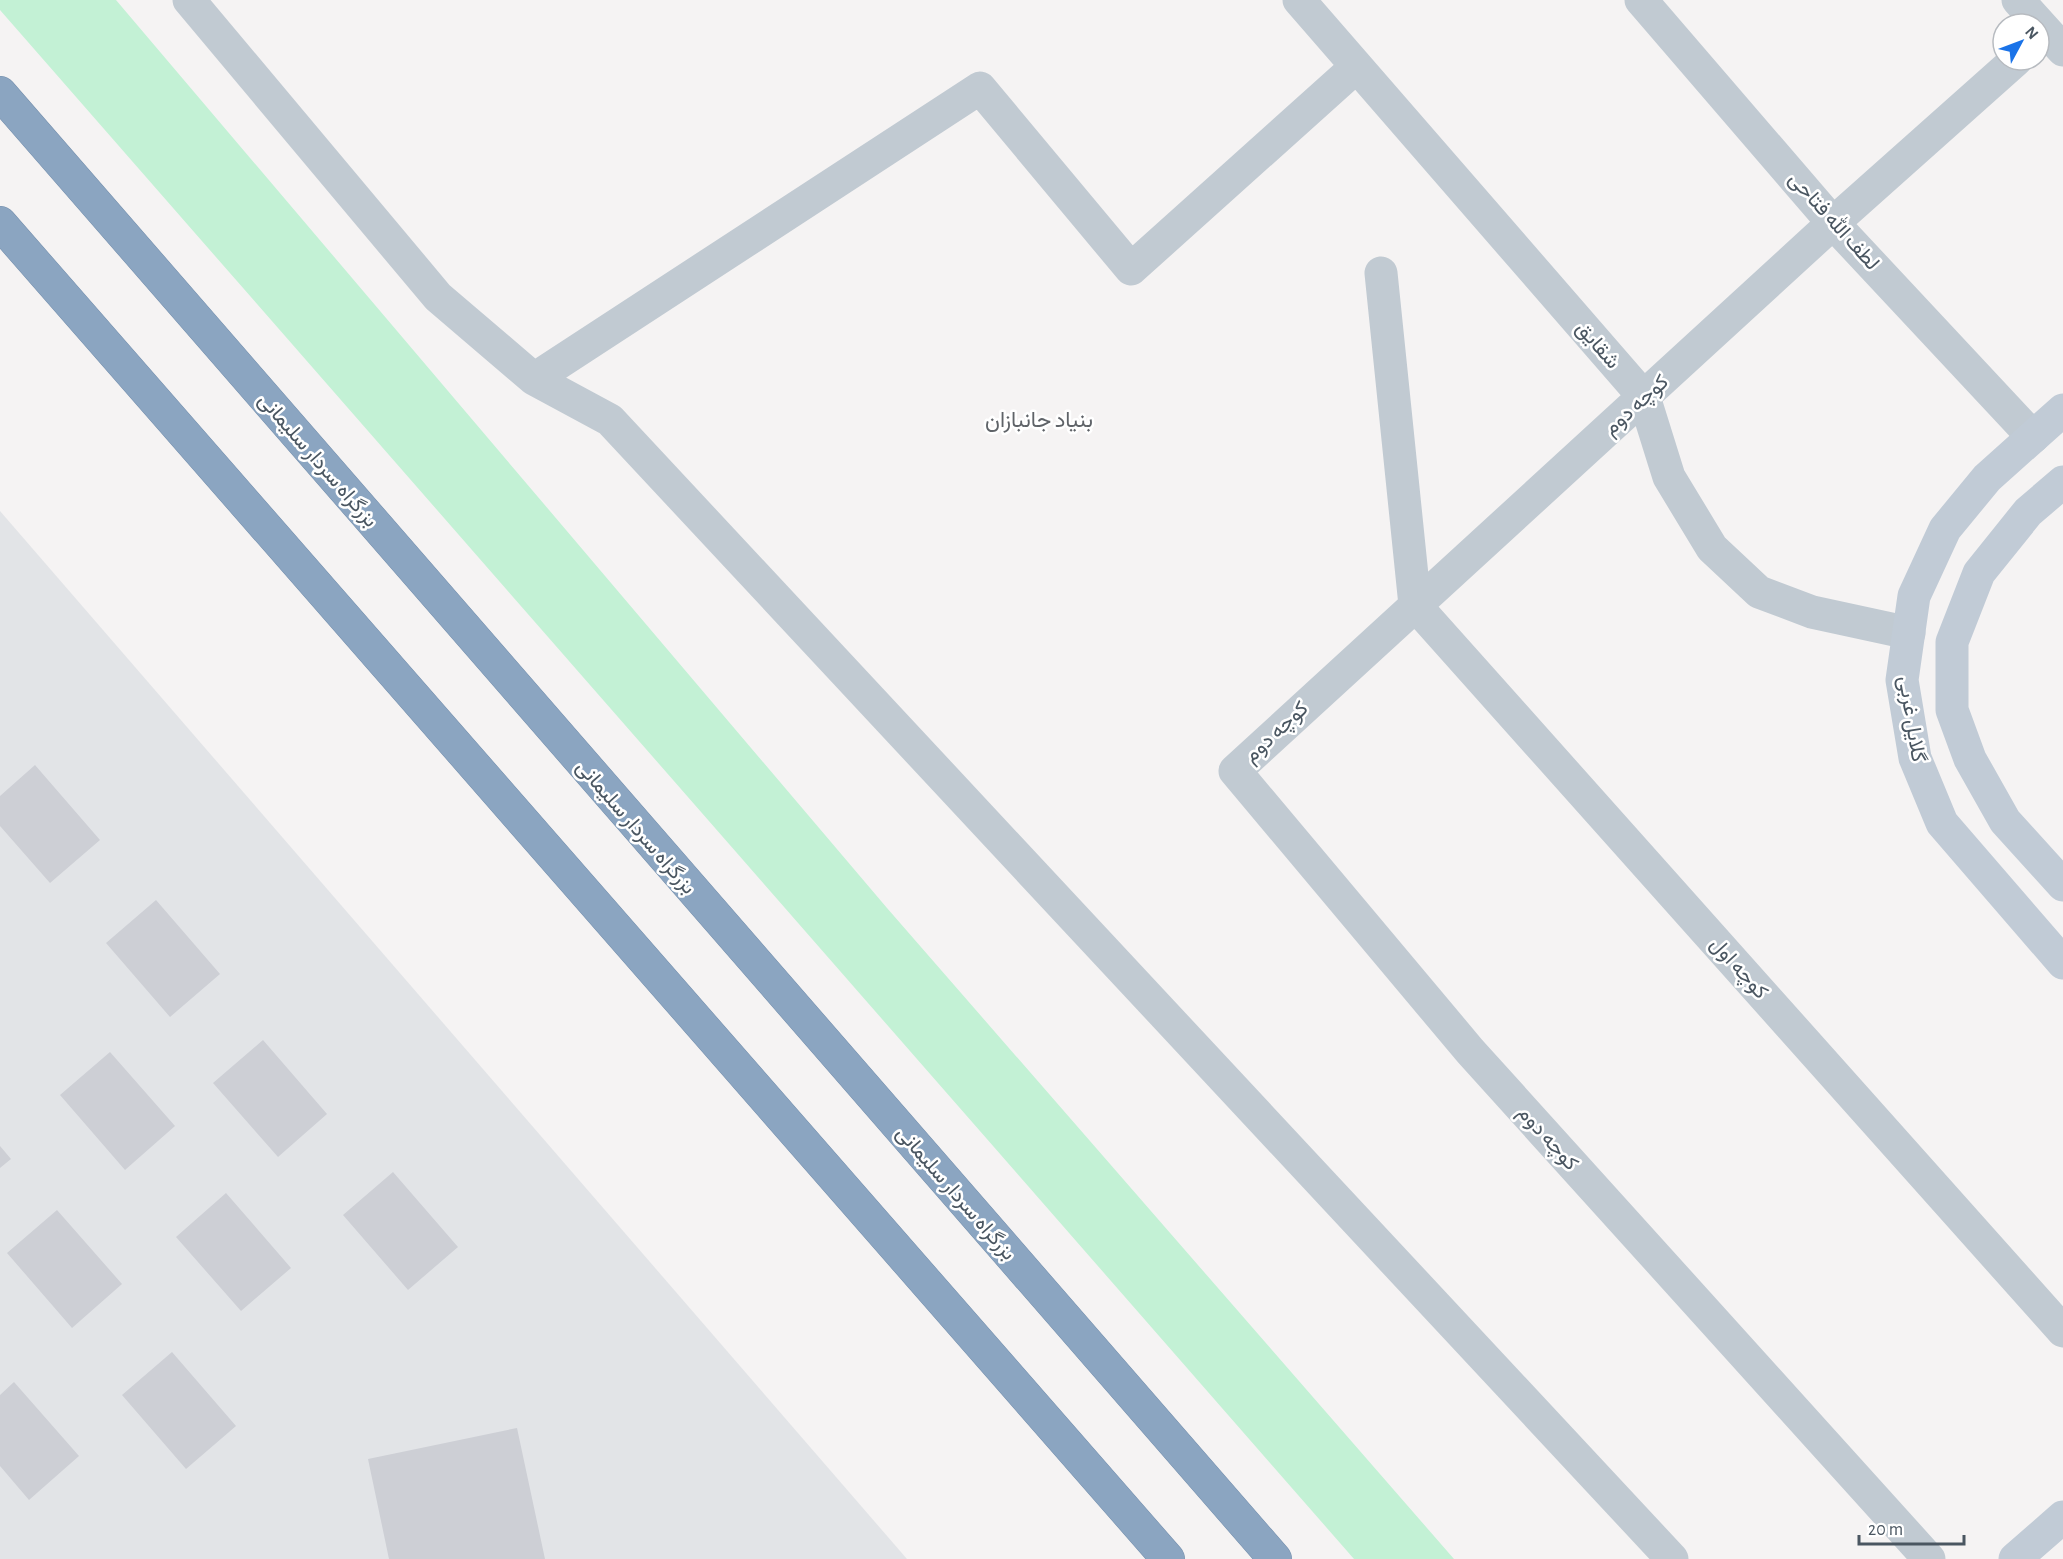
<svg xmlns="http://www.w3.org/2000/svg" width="2063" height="1559" viewBox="0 0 2063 1559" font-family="'Alegreya Sans',Vazirmatn,sans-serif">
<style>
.airport{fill:#e2e4e7}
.green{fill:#c3f1d5}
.building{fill:#cdcfd5}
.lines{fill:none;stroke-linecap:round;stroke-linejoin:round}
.highway-casing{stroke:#7690ad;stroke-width:34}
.street{stroke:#c1cad2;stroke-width:33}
.secondary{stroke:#c1cbd6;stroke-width:33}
.highway{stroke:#8ba5c1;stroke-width:33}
.labels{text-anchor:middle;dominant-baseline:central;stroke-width:5;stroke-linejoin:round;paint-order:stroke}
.street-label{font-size:21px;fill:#4a5661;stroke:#fff}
.neighbourhood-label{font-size:22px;fill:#5f6368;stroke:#fff}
</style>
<rect width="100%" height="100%" fill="#f5f3f3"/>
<path class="airport" d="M0,511L907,1559H0Z"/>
<path class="green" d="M0,0H116L887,908L1454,1559H1354L0,10Z"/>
<path class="building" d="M35,765L100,840L50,883L0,826V796Z
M156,900L220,974L170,1017L106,943Z
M263,1040L327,1114L278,1157L213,1083Z
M110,1052L175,1126L125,1170L60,1095Z
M0,1146L11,1159L0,1168Z
M393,1172L458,1247L408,1290L343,1215Z
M226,1193L291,1268L241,1311L176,1237Z
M57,1210L122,1284L72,1328L7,1253Z
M172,1352L236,1426L186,1469L122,1395Z
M14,1382L79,1456L29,1500L0,1466V1395Z
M517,1428L545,1559H389L368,1459Z"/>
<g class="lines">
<g class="highway-casing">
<path id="highway" d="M0,93L1275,1559
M0,223L1168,1559"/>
</g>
<path class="street" d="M189,0L438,297L534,379L610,420L1672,1559
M1299,0L1644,397L1669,477L1712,548L1759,592L1812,612L1909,633
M1641,0L1833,223L2033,437
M2018,0L2063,50
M1381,273L1415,605L2063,1331
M534,379L980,88L1131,269L1356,67
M1929,1559L1470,1051L1235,771L1833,223L2016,60"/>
<path class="secondary" d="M2063,410L1987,478L1945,529L1914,596L1902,680L1915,758L1942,823L2063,963
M2063,482L2028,512L1979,573L1952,642V710L1970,759L2005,821L2063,885
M2015,1559L2063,1517"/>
<use href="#highway" class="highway"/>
</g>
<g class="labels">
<g class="street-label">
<text transform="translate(1834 221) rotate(48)">لطف الله فتاحی</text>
<text transform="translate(1598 345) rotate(49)">شقایق</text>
<text transform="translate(1636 405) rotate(-42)">کوچه دوم</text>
<text transform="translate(318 460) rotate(49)">بزرگراه سردار سلیمانی</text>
<text transform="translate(1912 719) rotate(81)">گلایل غربی</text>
<text transform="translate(1276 732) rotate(-43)">کوچه دوم</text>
<text transform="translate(636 827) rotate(49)">بزرگراه سردار سلیمانی</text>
<text transform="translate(1739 968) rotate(48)">کوچه اول</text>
<text transform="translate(1548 1138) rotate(48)">کوچه دوم</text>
<text transform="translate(956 1193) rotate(49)">بزرگراه سردار سلیمانی</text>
</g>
<g class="neighbourhood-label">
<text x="1039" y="420">بنیاد جانبازان</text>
</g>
</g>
<g transform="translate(2021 42) rotate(49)"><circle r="28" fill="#ffffff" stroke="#b7bbc0" stroke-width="1.5"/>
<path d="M0-4.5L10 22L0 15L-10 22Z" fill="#1a73e8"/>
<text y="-9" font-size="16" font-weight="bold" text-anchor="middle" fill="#4a5661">N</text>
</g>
<path d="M1859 1535v9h105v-9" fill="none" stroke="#4a5661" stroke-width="3"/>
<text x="1868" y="1535" font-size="18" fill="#4a5661" stroke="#ffffff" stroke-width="4.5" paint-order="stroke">20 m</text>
</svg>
